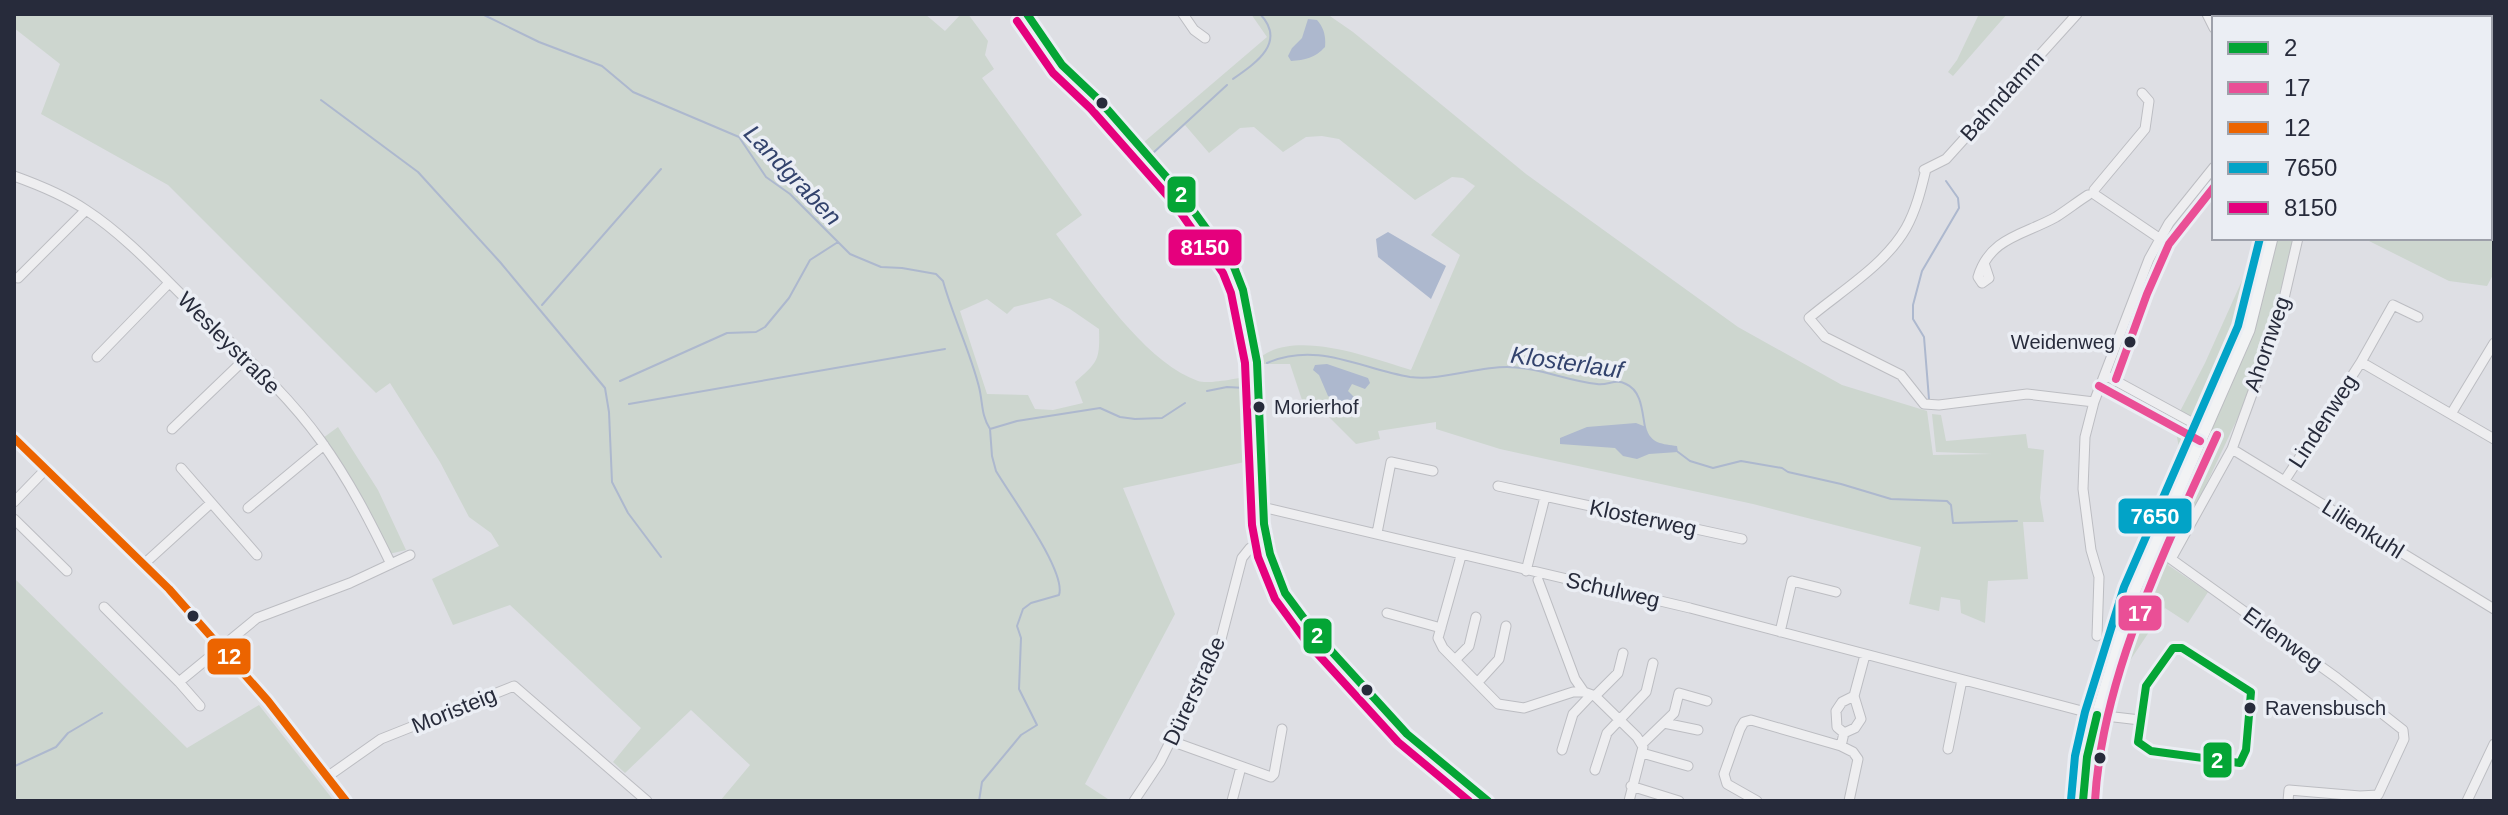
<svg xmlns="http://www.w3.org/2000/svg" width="2508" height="815" viewBox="0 0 2508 815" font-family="Helvetica,sans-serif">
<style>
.green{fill:#cdd6cf;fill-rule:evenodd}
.water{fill:#adb8ce}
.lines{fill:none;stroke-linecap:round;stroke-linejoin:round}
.stream{stroke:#adb8ce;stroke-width:2}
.minor-casing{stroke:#bcbdc2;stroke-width:11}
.major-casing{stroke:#bbbcc1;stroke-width:13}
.minor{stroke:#eeeef0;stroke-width:9}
.major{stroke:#f2f3f4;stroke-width:11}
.bus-1-casing{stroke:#ebeef4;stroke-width:14}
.bus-2-casing{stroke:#ebeef4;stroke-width:14}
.bus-3-casing{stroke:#ebeef4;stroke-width:14}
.bus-4-casing{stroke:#ebeef4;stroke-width:14}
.bus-5-casing{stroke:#ebeef4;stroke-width:14}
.bus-1{stroke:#04a535;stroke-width:8}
.bus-2{stroke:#ea4f96;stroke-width:8}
.bus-3{stroke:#ec6400;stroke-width:8}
.bus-4{stroke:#02a3c7;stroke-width:8}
.bus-5{stroke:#e5007d;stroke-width:8}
.bus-dot{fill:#272b3b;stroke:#ebeef4;stroke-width:3}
.labels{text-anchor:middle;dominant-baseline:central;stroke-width:7;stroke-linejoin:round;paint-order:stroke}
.bus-label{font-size:20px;fill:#272b3b;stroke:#ebeef4;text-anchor:start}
.street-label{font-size:22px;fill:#272b3b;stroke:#ebeef4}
.water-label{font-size:24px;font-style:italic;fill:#33436d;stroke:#ebeef4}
.line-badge{stroke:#ebeef4;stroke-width:3}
.badge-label{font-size:22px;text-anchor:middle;font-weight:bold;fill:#fff}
</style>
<rect width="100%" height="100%" fill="#dedfe4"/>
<path class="green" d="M14,14H925L945,31L961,14H968L988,41L985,55L994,69L982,78L1082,215L1056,234C1090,280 1144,362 1198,381C1209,385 1241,377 1254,376V460L1123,488L1175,614L1085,784L1111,801H720L750,765L691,710L625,773L613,762L641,728L510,605L453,625L432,579L499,546L491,533L469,517L440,462L390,383L376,393L168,185L41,114L60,64L14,28ZM1050,298L1070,309L1099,329C1100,360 1098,362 1075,382L1083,403L1053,410L1035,409L1028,395L987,394L960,311L987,299L1007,314L1014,307Z
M1251,14H1327L1353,32L1526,174L1738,327L1842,385L1927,411L1933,455L1992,454L1936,452L1932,414L1941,415L1946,441L2026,434L2028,448L2044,450L2040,498L2044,522H2023L2028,579L1988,581L1985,623L1961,613L1960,600L1941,597L1939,611L1909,604L1921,547L1753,504L1500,449L1436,429V422L1378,431L1380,439L1356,444L1323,411L1306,412L1290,364H1262V356C1299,330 1371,358 1411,370L1460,255L1431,235L1475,186L1463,178L1452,177L1415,200L1339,139L1322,136L1306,137L1283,152L1254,127L1240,128L1209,153L1185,125L1153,153L1144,142L1267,37Z
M1979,14H2007L1953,76L1948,72L1957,60Z
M2408,14H2494V104L2490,102V18H2410L2407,16Z
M2490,113L2494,115V273L2487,286L2449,281L2363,238H2490Z
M2257,238H2295L2261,360L2240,413L2168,565L2208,592L2188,623L2165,608L2127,665L2114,709L2090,703L2110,610L2179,447L2174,423L2205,363L2253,256Z
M338,427L378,490L406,550L389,554L363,499L323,438Z
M14,578L187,748L259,705L334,801H14Z"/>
<path class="water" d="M1308,19L1317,20C1324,28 1326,36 1325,47C1315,58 1305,60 1291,61L1288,56L1292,48L1302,38Z
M1388,232L1446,266L1431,299L1378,257L1376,239Z
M1327,364L1368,378L1370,383L1365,389L1352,384L1348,391L1356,399L1346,404L1328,396L1319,375L1313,370L1315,365Z
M1636,423L1646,427C1650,444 1663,444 1677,446L1678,452L1649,454L1637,459L1623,456L1615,448L1560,444V438L1587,427Z"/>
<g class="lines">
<path class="stream" d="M482,14L539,42L602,66L633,92L739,137L766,177L790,194L850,254L881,267L902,268L936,274L943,281C953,317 970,351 979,387C983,403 981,415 990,429
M1233,79C1256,63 1287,42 1260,14
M321,100L418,172L500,262L605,388L609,412L612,482L628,513L661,557
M1153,153L1227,85
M542,305L661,169
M1267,363C1318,341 1361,369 1410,377C1442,381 1475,367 1507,367C1539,367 1566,381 1597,384C1608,386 1615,378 1626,384C1642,391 1642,412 1645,427
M620,381L727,333L756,332L765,327L789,298L810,260L838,242
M1207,391L1227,387L1245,388L1251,382
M1929,399L1924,337L1913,319V305L1922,271L1959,208L1958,198L1946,181
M629,404L945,349
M1678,452L1690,461L1713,468L1741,461L1782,468L1788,472L1841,484L1891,499L1947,501L1951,505L1953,523L2017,521
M15,766L56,747L68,733L102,713
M979,801L982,782L1021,735L1037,725L1019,689L1021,638L1017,626L1023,609L1031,603L1059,595C1067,572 1010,495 996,471L992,456L990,429L1017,421L1100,408L1120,417L1135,419L1162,418L1185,403"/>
<g class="minor-casing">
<path id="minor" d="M1183,14L1194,30L1205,38
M2207,14L2214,28
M2266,14L2273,18
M2317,14V18
M2490,108L2494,110
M1926,169C1921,190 1916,210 1906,228C1885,265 1841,291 1809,318L1825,337L1901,375L1924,404L1939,405L2027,394L2094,402
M1924,170L1946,159L2077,14
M14,176C39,185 64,195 86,210C126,236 161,275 195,308C238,350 286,392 321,441C349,480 370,521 391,564
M2094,190L2145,129L2149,101L2142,93
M2094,194L2159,238
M1984,263L1989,278L1982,283L1978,277C1990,237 2024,235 2056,217C2067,210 2077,202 2088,195
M18,278L86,210
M97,357L169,283
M2361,362L2494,439
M2105,375L2206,430
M2451,414L2494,343
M172,429L246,358
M14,438L169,589L268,701L346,801
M2232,449L2494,609
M181,468L257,555
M2285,480L2361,362L2393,305L2418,317
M1498,486L1742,539
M14,502L46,469
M1262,507L1690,608L2097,715L2140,720
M248,508L324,445
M14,519L67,571
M1377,533L1391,462L1433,471
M1461,556L1438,638L1443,648L1498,704L1524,708L1573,692H1584L1595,696L1637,737L1643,747L1629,801
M144,564L211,503
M1526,571L1545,497
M1538,580L1575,679L1584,692
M104,607L179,682L200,706
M1387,613L1441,628
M1780,632L1792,581L1836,592
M2097,636L2099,577L2091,550L2083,489L2085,437L2094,402L2149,259L2169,223L2214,167
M2173,648H2182L2251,692L2246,750L2240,763L2151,751L2138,742L2146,686Z
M1455,660L1469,646L1476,617
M179,682L257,618L350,583L410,555
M1478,682L1499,659L1506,626
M1595,696L1618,673L1623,653
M1854,696L1865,655
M1664,723L1698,730
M1171,741L1271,777L1274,774L1282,729
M1642,744L1674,713L1679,693L1707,701
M1841,746L1844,733L1855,728L1861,719L1854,696L1842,702L1836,711L1837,727L1844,733
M1948,749L1962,680
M1562,750L1573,714L1591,695
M1642,753L1688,766
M1595,770L1607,733L1646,692L1653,663
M327,777L381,739L514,686L647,801
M1631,786L1679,801
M1134,801L1160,762L1211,660L1221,639L1242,558L1250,548L1266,541
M1232,801L1241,767
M1757,801L1727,784L1724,774L1740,729L1744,722L1751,720L1841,746L1853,752L1858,759L1849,801
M2288,801L2289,790L2360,796L2378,795L2404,739L2403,730L2337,678L2171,559L2232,449L2279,320L2298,238
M2467,801L2494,744"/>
</g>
<g class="major-casing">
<path id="major" d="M1027,14L1062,65L1100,101L1182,195L1234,267L1243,290L1257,362L1264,524L1270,554L1285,593L1314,632L1407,734L1488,801
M2290,14V18
M2083,801L2087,757L2097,715L2135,590L2249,330L2272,238"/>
</g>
<use href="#minor" class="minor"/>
<use href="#major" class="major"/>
<g class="bus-1-casing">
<path id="bus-1" d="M1027,14L1062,65L1100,101L1182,195L1234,267L1243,290L1257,362L1264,524L1270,554L1285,593L1314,632L1407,734L1488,801
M2173,648H2182L2251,692L2246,750L2240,763L2151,751L2138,742L2146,686Z
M2083,801L2087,757L2097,715"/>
</g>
<g class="bus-2-casing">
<path id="bus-2" d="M2116,379L2147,294L2169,244L2214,187
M2099,386L2200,441
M2095,801C2102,675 2166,548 2217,435"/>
</g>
<g class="bus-3-casing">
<path id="bus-3" d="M14,438L169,589L268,701L346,801"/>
</g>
<g class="bus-4-casing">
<path id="bus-4" d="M2071,800L2075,756L2085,712L2124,587L2238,326L2260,238"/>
</g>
<g class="bus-5-casing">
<path id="bus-5" d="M1017,21L1053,73L1091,109L1173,202L1223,273L1231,293L1245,363L1252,525L1258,557L1275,599L1305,640L1398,742L1469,801"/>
</g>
<use href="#bus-1" class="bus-1"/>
<use href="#bus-2" class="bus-2"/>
<use href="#bus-3" class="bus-3"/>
<use href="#bus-4" class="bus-4"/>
<use href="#bus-5" class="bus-5"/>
</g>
<g class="bus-dot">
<circle cx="1102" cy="103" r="7"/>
<circle cx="2130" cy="342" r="7"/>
<circle cx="1259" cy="407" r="7"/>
<circle cx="193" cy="616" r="7"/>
<circle cx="1367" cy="690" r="7"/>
<circle cx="2250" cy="708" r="7"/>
<circle cx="2100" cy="758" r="7"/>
</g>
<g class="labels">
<g class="bus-label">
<text x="2115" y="342" text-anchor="end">Weidenweg</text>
<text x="1274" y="407">Morierhof</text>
<text x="2265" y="708">Ravensbusch</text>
</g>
<g class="street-label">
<text transform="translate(2002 96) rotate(-48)">Bahndamm</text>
<text transform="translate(229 343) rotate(45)">Wesleystraße</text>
<text transform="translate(2267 344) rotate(-71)">Ahornweg</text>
<text transform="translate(2323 421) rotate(-57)">Lindenweg</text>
<text transform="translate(1643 518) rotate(12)">Klosterweg</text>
<text transform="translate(2363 529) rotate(32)">Lilienkuhl</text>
<text transform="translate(1613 590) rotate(13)">Schulweg</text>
<text transform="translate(2283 639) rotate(36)">Erlenweg</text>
<text transform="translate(1194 691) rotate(-65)">Dürerstraße</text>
<text transform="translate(454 710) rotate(-22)">Moristeig</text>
</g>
<g class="water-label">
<text transform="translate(793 175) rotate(46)">Landgraben</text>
<text transform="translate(1567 362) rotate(8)">Klosterlauf</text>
</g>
</g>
<g class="line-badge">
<rect x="1166" y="175" width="31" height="39" rx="8" fill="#04a535"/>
<rect x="1167" y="228" width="76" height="39" rx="8" fill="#e5007d"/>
<rect x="2117" y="497" width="76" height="38" rx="8" fill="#02a3c7"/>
<rect x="2117" y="594" width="46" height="38" rx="8" fill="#ea4f96"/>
<rect x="1302" y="617" width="31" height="38" rx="8" fill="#04a535"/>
<rect x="206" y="637" width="46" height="39" rx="8" fill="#ec6400"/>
<rect x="2202" y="741" width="31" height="38" rx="8" fill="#04a535"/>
</g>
<g class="badge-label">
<text x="1181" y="202">2</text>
<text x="1205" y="255">8150</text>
<text x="2155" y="524">7650</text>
<text x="2140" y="621">17</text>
<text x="1317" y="643">2</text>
<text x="229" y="664">12</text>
<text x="2217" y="768">2</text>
</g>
<rect width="2508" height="815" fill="none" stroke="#272b3b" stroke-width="32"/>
<rect x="2212" y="16" width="280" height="224" fill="#ebeef4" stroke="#9da0aa" stroke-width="2"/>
<rect x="2228" y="42" width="40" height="12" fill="#04a535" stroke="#9da0aa" stroke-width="2"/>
<text x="2284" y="56" font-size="24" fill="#272b3b">2</text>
<rect x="2228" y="82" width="40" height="12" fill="#ea4f96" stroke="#9da0aa" stroke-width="2"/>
<text x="2284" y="96" font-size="24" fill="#272b3b">17</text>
<rect x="2228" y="122" width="40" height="12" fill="#ec6400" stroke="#9da0aa" stroke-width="2"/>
<text x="2284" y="136" font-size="24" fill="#272b3b">12</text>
<rect x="2228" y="162" width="40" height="12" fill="#02a3c7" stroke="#9da0aa" stroke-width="2"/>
<text x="2284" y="176" font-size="24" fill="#272b3b">7650</text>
<rect x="2228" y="202" width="40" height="12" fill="#e5007d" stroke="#9da0aa" stroke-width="2"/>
<text x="2284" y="216" font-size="24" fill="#272b3b">8150</text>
</svg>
